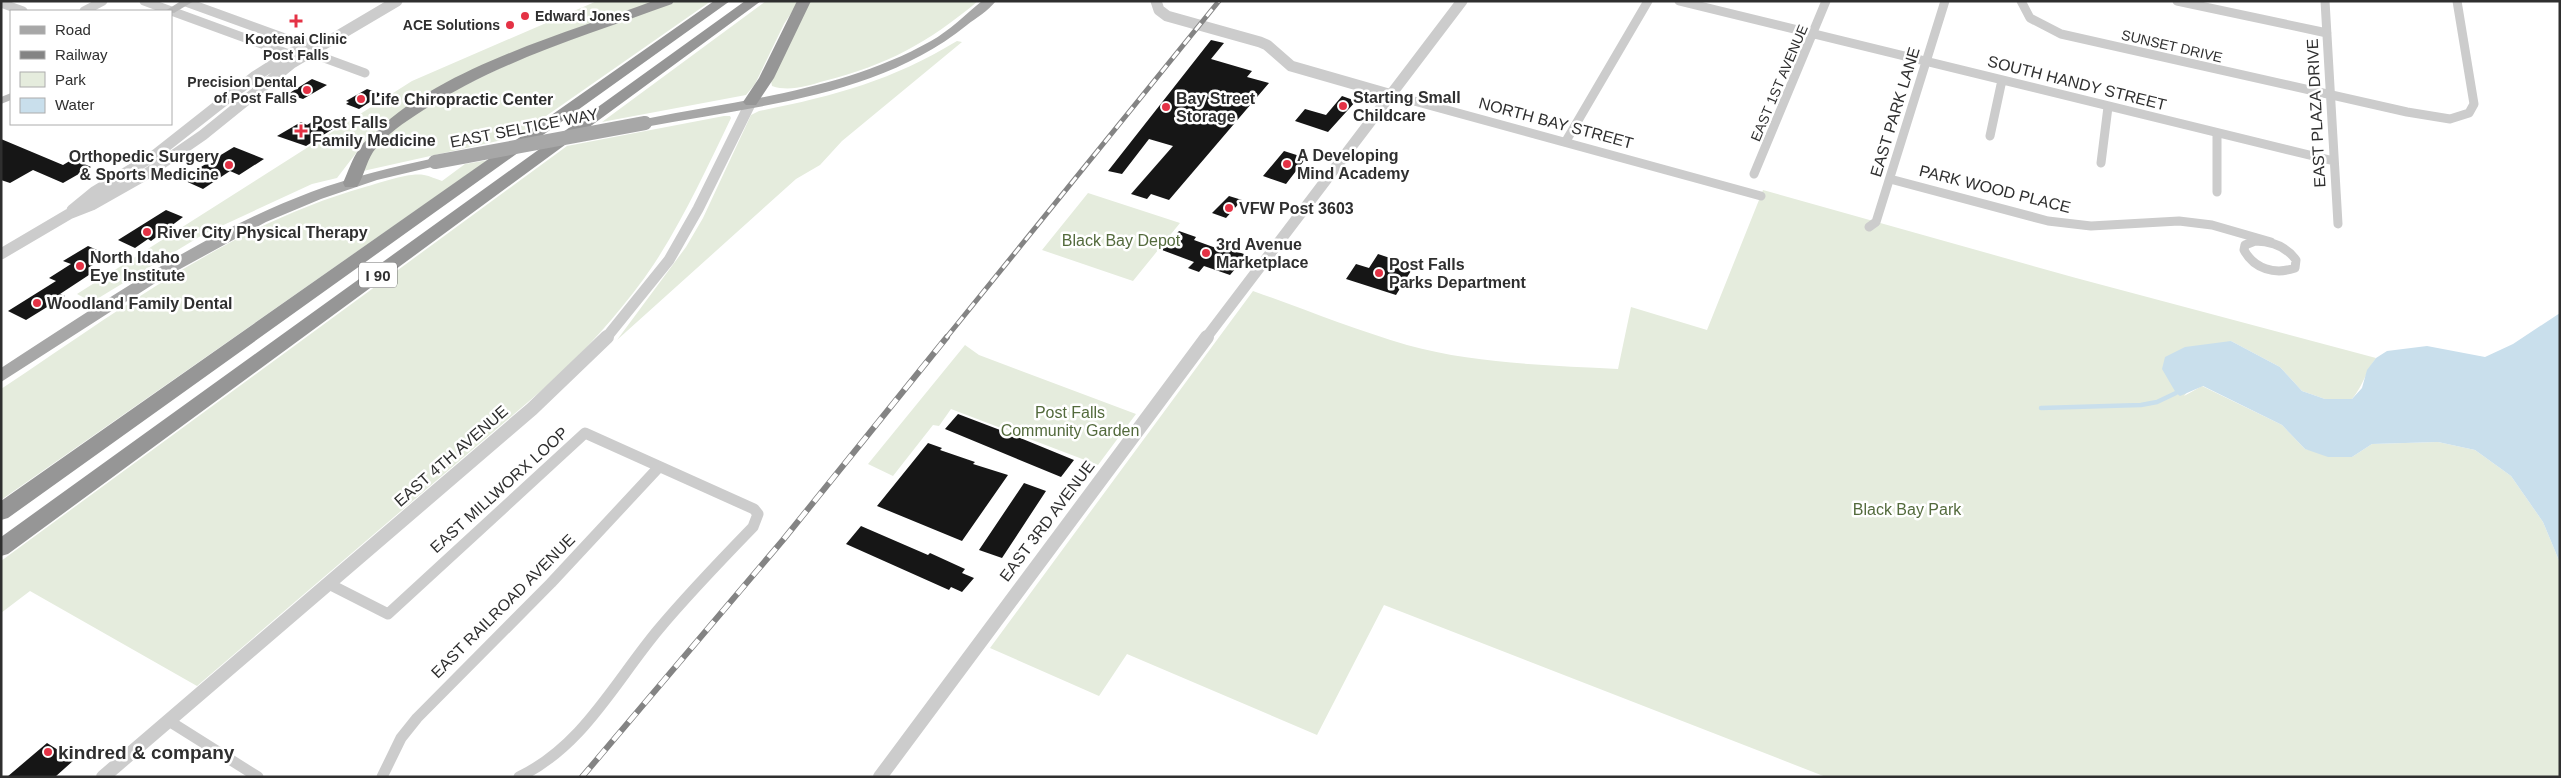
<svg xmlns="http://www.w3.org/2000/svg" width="2561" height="778" viewBox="0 0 2561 778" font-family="Helvetica,sans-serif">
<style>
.green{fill:#e5ecdd}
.water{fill:#c9dfec}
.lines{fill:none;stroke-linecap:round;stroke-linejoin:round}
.stream{stroke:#c9dfec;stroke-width:4.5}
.building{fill:#161616}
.minor-far1{stroke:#ccc;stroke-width:9}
.minor{stroke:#ccc;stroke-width:11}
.tertiary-far1{stroke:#ccc;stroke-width:11}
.tertiary{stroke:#ccc;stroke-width:14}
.secondary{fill:#b9b9b9;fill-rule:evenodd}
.primary{fill:#a7a7a7;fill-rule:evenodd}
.motorway{fill:#969696;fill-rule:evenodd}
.rail-far1-casing{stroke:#848484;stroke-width:5}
.rail-casing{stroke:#848484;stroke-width:6}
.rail-far1{stroke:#fff;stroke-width:3;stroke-dasharray:9;stroke-linecap:butt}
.rail{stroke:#fff;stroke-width:4.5;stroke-dasharray:12;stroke-linecap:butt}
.primary-bridge{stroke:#a7a7a7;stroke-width:14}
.poi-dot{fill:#e43245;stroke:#fff;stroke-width:2}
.labels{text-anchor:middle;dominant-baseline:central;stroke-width:5;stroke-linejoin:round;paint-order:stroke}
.far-poi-label{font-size:14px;font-weight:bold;fill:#2f2f2f;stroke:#fff;text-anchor:end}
.far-street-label{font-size:14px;fill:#2f2f2f;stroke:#fff}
.shield{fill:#fff;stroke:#6d6d6d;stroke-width:1}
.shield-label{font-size:15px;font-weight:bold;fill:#2f2f2f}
.street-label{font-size:16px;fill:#2f2f2f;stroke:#fff}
.poi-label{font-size:16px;font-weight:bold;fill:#2f2f2f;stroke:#fff;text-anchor:start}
.park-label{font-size:16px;fill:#536a3c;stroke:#fff}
.near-poi-label{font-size:19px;font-weight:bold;fill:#2f2f2f;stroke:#fff;text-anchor:start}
</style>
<rect width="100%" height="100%" fill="#fff"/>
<path class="green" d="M597,1H659L499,60L360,148L337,178L312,184L204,234L92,302L77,294L412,81Z
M675,1H711L516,137L363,171L366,156L386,136L427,104L523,57Z
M766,1H799L784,24L755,84L746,95L602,122Z
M808,1H978C928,43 887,65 824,81C807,86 789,92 772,86L771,81Z
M957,41L962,42L842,141L820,165L796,179L617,340L686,247L703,218L751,115L759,111C834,96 891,81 957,41Z
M724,116H730L731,118C707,168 684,218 654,264C628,303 596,338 563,372L197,686L30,591L1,613V561L567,146Z
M488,160L1,500V389C116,313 230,225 365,187C380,183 409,172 424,175C430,176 436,179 442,181L465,164Z
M1763,190L2076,278L2376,358C2366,371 2363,386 2352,399H2325L2302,391L2280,367L2231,341L2184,396L2202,386L2282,425L2305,449L2352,457L2372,444L2438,442L2475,450L2511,476L2543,522L2560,563V777H1826L1384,605L1317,735L1127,654L1099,696L990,648L1253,291C1304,309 1355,330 1407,345C1476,364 1547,365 1618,369L1631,307L1707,330Z
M1088,193L1180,223L1133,281L1042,250Z
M965,345L979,355L1136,414L1098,465L951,409L939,426L933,425L893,476L868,464Z"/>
<path class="water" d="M2560,313V563L2543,522L2511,476L2475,450L2438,442L2372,444L2352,457H2328L2305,449L2282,425L2203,386L2180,396L2176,393L2162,369L2165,357L2185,347L2231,341L2280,367L2302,391L2325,399H2352L2362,388L2367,370L2376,358L2387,351L2427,346L2485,357L2513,344Z"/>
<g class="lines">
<path class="stream" d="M2041,408L2141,405L2157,402L2176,393"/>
</g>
<path class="building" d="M1211,40L1224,43L1211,59L1252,71L1247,77L1269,83L1169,200L1151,194L1147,199L1131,194L1173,146L1149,139L1122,174L1108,171Z
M312,79L327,85L303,99L288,94Z
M367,89L382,94L359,109L346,104L349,102L346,101Z
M1342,96L1356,101L1328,132L1295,121L1305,109L1326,115Z
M318,118L339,125L306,146L277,136L301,122L307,125Z
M1,139L63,165L73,159L91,167L63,183L33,170L10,183L1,180Z
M234,147L264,159L239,175L230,171L203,189L181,179Z
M1284,151L1306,158L1286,184L1263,176Z
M1229,196L1242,200L1226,218L1212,213Z
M166,210L183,217L151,241L148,239L135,248L118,240Z
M1179,231L1196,237L1194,240L1227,252L1229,249L1247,255L1230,275L1204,266L1199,272L1188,268L1194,262L1162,250Z
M88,246L109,255L88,268L95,271L60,294L65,296L26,320L8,311L56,281L49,278L71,264L63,261Z
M1378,254L1414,266L1396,295L1346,279L1356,264L1369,268Z
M958,414L1008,433L1074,460L1061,477L945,429Z
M928,443L942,448L940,450L975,462L973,464L1008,475L962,541L877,506Z
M1024,483L1046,491L1002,558L979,550Z
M861,526L928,555L930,553L965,569L962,573L974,578L962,592L951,587L949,590L846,544Z
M47,743L74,760L55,777H7Z"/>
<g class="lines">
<path class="minor-far1" d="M144,1L289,54L308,52L365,73
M183,1L304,45L307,51
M1679,1L2334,161
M2021,1L2030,18L2061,34L2407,112L2450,119L2469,113L2474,104L2457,1
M2177,1L2327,33
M2325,1L2338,224
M1,3L23,11
M84,11L103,1
M1392,95L1761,196
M2217,133V192
M1990,136L2002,80
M1566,141L1648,1
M2101,163L2108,107
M1754,174L1826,1
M1890,179L2048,221L2091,226L2179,221L2212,225L2271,242
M1869,227L1876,222L1945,1
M2255,241C2272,241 2286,246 2296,260L2295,268C2275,275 2254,269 2244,250L2245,245Z"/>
<path class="minor" d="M329,584L388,614L585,433L754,509L758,514L753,527C720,561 688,594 658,630C614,683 583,746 519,777
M169,721L258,777
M382,777L401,738L417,718L551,583L659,467"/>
<path class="tertiary-far1" d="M1156,1L1159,10L1167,16L1260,42L1267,45L1291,66L1392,95
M72,210L94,192L155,155L254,77L306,44
M1,254L69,214L92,205L145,175L203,135L292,63L397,1
M606,338L669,260L698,209L751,102
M1206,338L1462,1"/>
<path class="tertiary" d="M103,777L532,409L607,337
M880,777L1207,337"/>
<path class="secondary" d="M181,1H194L174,13L165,11Z
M11,93V100L1,104V97Z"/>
<path class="primary" d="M982,1H996C988,11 976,18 967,25C878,97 754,106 645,127L638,123L645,119C741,100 844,90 931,41C949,31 966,14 982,1Z
M435,158L442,162L440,165L377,180L321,199L266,222L160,280L1,382V368C100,304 200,234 311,192C351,177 393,167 435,158Z"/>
<path class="motorway" d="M653,1H674L672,4C587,35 498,61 422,111C405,122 385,135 373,152C366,163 364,176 357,187H345L343,183C348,172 352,159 359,149C364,141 372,136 378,130C443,67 569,32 653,1Z
M714,1H730L8,518L1,520V501Z
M745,1H761L8,554L1,556V537Z
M797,1H811L774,78L756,105H746L743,102L759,78Z"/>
<g class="rail-far1-casing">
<path id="rail-far1" d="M946,338L1219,1"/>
</g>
<g class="rail-casing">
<path id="rail" d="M582,777L783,540L947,337"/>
</g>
<use href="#rail-far1" class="rail-far1"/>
<use href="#rail" class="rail"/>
<path class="primary-bridge" d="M435,162L645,123"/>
</g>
<g class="poi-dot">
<circle cx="525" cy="16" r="5"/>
<path d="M293.5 13.5h5v5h5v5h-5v5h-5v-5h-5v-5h5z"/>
<circle cx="510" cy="25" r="5"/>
<circle cx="307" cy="90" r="5"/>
<circle cx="361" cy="99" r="5"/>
<circle cx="1343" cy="106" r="5"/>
<circle cx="1166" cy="107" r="5"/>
<path d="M298.5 123.5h5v5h5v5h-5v5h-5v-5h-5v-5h5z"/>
<circle cx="1287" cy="164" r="5"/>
<circle cx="229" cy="165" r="5"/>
<circle cx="1229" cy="208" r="5"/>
<circle cx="147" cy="232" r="5"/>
<circle cx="1206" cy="253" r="5"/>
<circle cx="80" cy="266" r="5"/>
<circle cx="1379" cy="273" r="5"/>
<circle cx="37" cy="303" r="5"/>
<circle cx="48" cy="752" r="5"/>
</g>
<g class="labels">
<g class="far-poi-label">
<text x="535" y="16" text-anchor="start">Edward Jones</text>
<text x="500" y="25">ACE Solutions</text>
<text x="296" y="39" text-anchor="middle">Kootenai Clinic<tspan x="296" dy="16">Post Falls</tspan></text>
<text x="297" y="82">Precision Dental<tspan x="297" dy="16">of Post Falls</tspan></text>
</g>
<g class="far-street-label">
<text transform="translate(2172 46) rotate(13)">SUNSET DRIVE</text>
<text transform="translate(1779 83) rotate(-67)">EAST 1ST AVENUE</text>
</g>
<rect class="shield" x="359" y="262.5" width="38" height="25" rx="4"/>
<g class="shield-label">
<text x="378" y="275">I 90</text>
</g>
<g class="street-label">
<text transform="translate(2077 83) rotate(14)">SOUTH HANDY STREET</text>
<text transform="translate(1895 112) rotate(-73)">EAST PARK LANE</text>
<text transform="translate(2316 113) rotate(-93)">EAST PLAZA DRIVE</text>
<text transform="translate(1556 123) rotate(15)">NORTH BAY STREET</text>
<text transform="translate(524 128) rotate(-11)">EAST SELTICE WAY</text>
<text transform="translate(1995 189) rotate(14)">PARK WOOD PLACE</text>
<text transform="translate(451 456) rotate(-41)">EAST 4TH AVENUE</text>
<text transform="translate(499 490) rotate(-42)">EAST MILLWORX LOOP</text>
<text transform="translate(1047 521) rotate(-53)">EAST 3RD AVENUE</text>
<text transform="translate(503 606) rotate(-45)">EAST RAILROAD AVENUE</text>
</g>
<g class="poi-label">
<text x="1353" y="97">Starting Small<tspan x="1353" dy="18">Childcare</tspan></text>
<text x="1176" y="98">Bay Street<tspan x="1176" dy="18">Storage</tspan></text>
<text x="371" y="99">Life Chiropractic Center</text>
<text x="312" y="122">Post Falls<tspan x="312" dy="18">Family Medicine</tspan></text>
<text x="1297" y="155">A Developing<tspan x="1297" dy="18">Mind Academy</tspan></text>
<text x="219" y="156" text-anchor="end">Orthopedic Surgery<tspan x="219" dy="18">&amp; Sports Medicine</tspan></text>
<text x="1239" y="208">VFW Post 3603</text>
<text x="157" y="232">River City Physical Therapy</text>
<text x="1216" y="244">3rd Avenue<tspan x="1216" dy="18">Marketplace</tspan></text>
<text x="90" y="257">North Idaho<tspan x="90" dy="18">Eye Institute</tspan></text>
<text x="1389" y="264">Post Falls<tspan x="1389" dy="18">Parks Department</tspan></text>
<text x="47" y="303">Woodland Family Dental</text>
</g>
<g class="park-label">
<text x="1121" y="240">Black Bay Depot</text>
<text x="1070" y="412">Post Falls<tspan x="1070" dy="18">Community Garden</tspan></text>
<text x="1907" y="509">Black Bay Park</text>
</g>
<g class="near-poi-label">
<text x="58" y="752">kindred &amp; company</text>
</g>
</g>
<rect width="2561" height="778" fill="none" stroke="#2f2f2f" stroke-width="5"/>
<rect x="10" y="10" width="162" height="115" fill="#ffffff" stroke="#acacac"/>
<rect x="20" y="26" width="25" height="8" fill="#a7a7a7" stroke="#acacac"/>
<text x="55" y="35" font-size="15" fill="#2f2f2f">Road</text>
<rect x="20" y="51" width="25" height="8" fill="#848484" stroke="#acacac"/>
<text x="55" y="60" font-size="15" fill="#2f2f2f">Railway</text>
<rect x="20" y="72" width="25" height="15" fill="#e5ecdd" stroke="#acacac"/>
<text x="55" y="85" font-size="15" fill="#2f2f2f">Park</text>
<rect x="20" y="98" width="25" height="15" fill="#c9dfec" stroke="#acacac"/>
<text x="55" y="110" font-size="15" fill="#2f2f2f">Water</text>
</svg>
